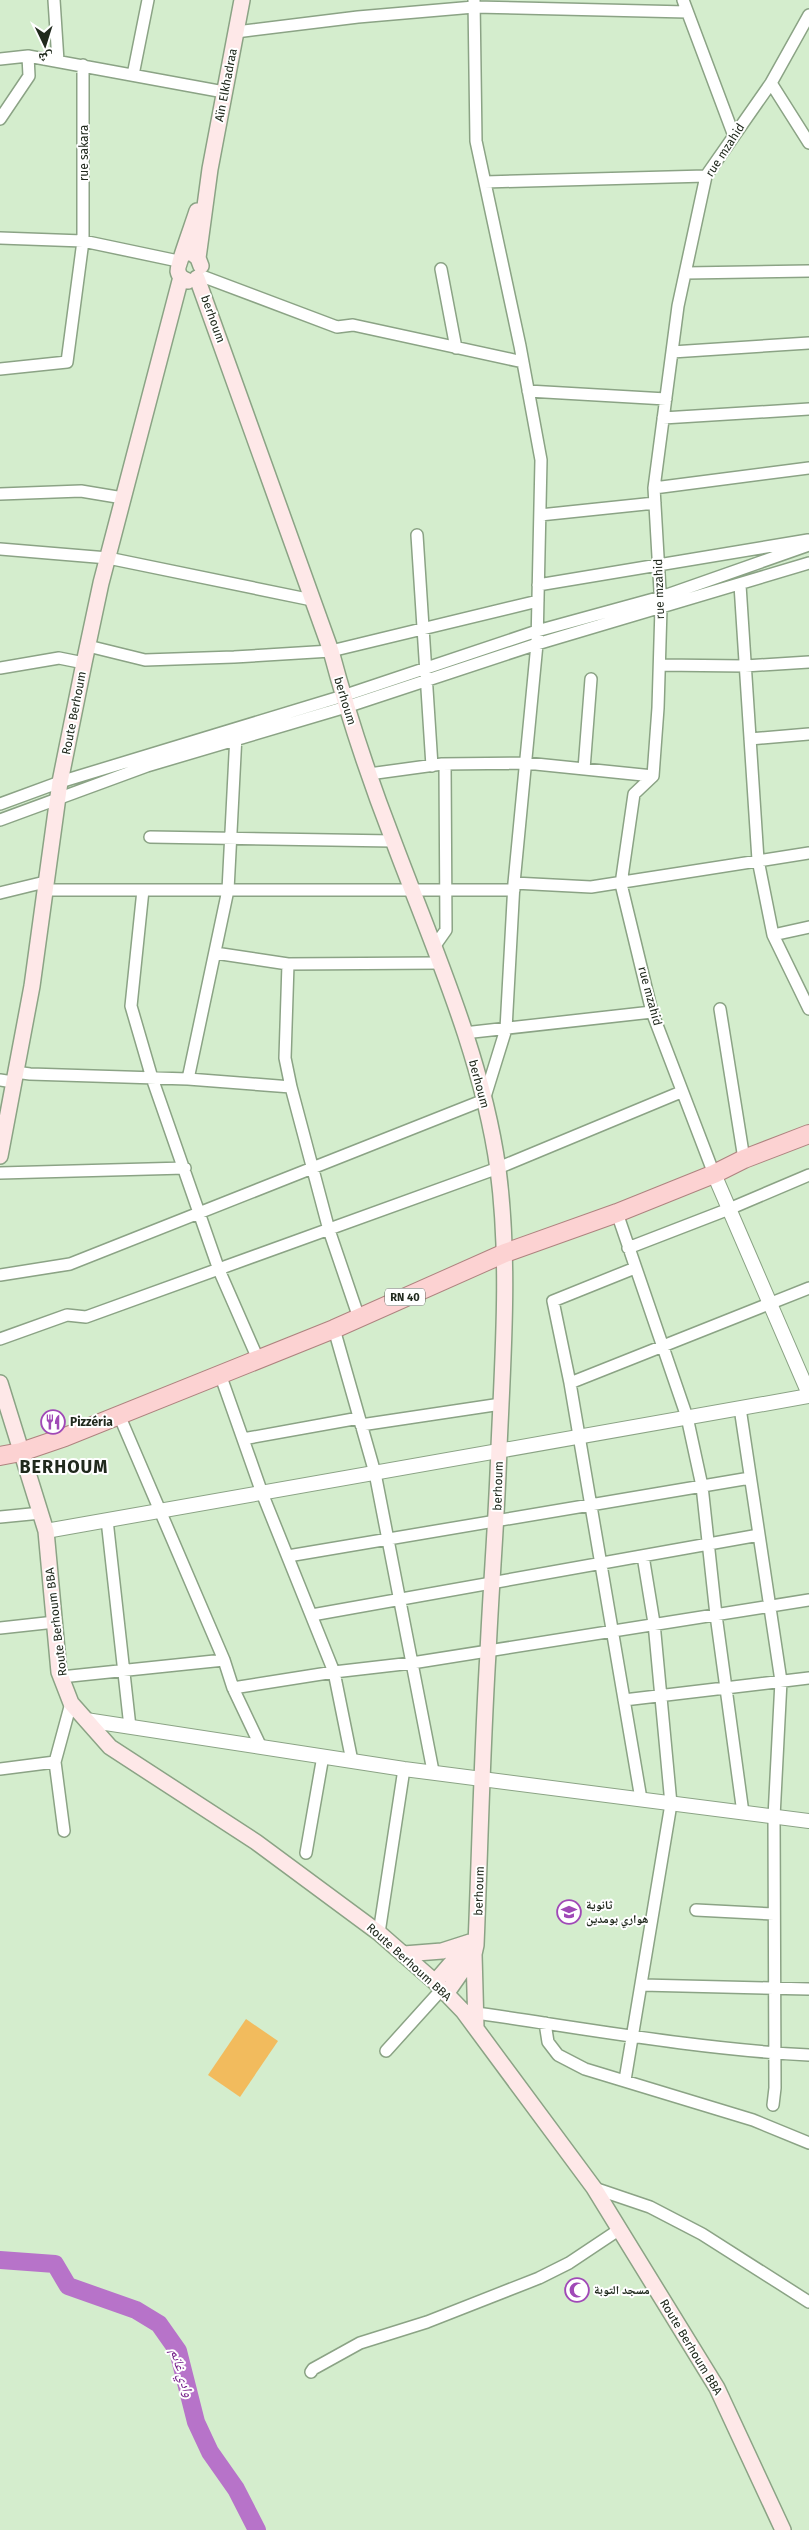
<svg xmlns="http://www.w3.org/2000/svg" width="809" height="2530" viewBox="0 0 809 2530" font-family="'Fira Sans','Noto Naskh Arabic',sans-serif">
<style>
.green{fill:#f2bb5d}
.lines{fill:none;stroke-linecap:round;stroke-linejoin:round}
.river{stroke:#b773c9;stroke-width:18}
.minor-casing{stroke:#8ba385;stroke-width:14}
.tertiary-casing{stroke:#8ba385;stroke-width:16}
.secondary-casing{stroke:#8ba385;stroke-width:18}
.primary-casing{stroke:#ae837f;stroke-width:20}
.minor{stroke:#fff;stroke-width:11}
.tertiary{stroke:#fff;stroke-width:14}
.secondary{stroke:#fee8e8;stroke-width:15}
.primary{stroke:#fcd2d2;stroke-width:18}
.labels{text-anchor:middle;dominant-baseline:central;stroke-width:4;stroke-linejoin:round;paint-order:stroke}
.shield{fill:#fff;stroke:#636961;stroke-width:1}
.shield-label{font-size:11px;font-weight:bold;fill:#20291d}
.street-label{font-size:12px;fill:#20291d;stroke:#fff}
.poi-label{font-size:12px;font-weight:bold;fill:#20291d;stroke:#fff;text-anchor:start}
.water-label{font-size:14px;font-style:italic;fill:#77228b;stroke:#fff}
.district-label{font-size:18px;font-weight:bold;letter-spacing:1px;fill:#20291d;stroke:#fff}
</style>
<rect width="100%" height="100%" fill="#d4edcd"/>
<path class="green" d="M246,2019L278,2041L240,2097L208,2075Z"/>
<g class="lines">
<path class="river" d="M0,2260L55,2264L68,2286L136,2310L159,2324L178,2351L196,2422L210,2452L236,2489L257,2530"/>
<g class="minor-casing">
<path id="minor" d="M54,0L58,61
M683,0L734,136
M236,32L358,17L474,7L687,12
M0,59L28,56L224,92
M133,75L148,0
M771,83L809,143
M0,119L29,76L28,56
M485,182L706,176
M0,238L83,241L178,261
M441,269L456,348
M686,273L809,271
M199,275L337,327L353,325L523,362
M672,352L809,343
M0,369L67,362L83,241V65
M528,391L666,399
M663,418L809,409
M654,488L809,468
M0,494L81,491L123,498
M540,515L655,503
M417,535L432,766
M0,549L108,558L312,600
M538,585L808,540
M740,585L758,860L773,935L809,1009
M88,646L145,660L234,657L331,651L538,601
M660,665L745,666L809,662
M0,668L59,658L84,663
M750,739L809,734
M584,769L591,679
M369,774L442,764L526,763L653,776
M0,804L60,782L343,696L537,631L661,597L809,545
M0,820L147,766L346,707L537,644L809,563
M150,837L393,841
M514,883L591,887L809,853
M44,890H514
M143,890L131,1006L152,1078L219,1270L258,1359
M0,893L45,882
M773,935L809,927
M434,947L446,930L445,764
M215,953L288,964L439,963
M288,964L285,1058L291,1087
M720,1009L744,1159
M464,1033L652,1012
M15,1072L30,1074L188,1079L291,1087L329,1230L359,1318
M188,1079L228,890L236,735
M0,1080L13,1082
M0,1173L185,1168
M714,1174L652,1012L621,884L634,794L653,776L658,708L661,608L654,488L678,306L706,176L771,83L809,15
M617,1213L687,1417L702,1486L716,1615L743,1813
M628,1248L729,1209L809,1175
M635,1268L553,1301L570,1383L641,1799
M0,1275L70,1264L484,1100L506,1029L514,883L537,644L541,460L520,346L476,141L474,0
M334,1329L375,1473L433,1771
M0,1339L67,1315L86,1317L498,1168L681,1092
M220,1374L262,1493L334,1672L352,1761
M570,1383L809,1288
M740,1408L781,1681L774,1817L775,2088L773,2105
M119,1415L224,1660L233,1688L261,1747
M361,1425L501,1404
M243,1439L359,1418
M0,1517L41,1513
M107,1520L130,1727
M288,1556L750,1478
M312,1615L759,1535
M0,1628L55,1622
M61,1677L224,1660
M233,1688L334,1672L412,1663L809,1600
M624,1700L809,1678
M55,1762L64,1831
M0,1769L55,1762L71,1703
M306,1853L323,1756
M696,1910L774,1914
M379,1933L404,1769
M642,1985L809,1989
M470,2012C582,2028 696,2049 809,2055
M545,2023L548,2042L558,2055L585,2069L753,2120L809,2143
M386,2051L442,1989
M625,2080L671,1804L654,1623L643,1556
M594,2188L650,2207L702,2234L809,2302
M311,2372L313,2369L360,2343L427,2322L539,2278L569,2263L620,2229"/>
</g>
<g class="tertiary-casing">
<path id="tertiary" d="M714,1174L809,1394
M46,1531L809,1396
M86,1720L404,1769L809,1821"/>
</g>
<g class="secondary-casing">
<path id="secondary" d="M184,253H192L198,258L201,266
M198,258L210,169L242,0
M197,278L331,651C348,715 369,778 393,840C433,947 482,1055 498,1169C510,1260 503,1355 499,1447C497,1516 491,1584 488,1653C482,1750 480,1848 476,1945L474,1954L446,1994
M188,281C183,279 179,277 178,271C177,267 194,221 197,211
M0,1156L32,986L60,782L84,663L101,583L181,277
M0,1383L46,1531L59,1672L71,1703L110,1747L256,1842L379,1933L435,1982L463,2011L594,2188L717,2388L783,2530
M404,1954L442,1951L470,1942
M474,1954L476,2028
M435,1982L469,1943"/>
</g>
<g class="primary-casing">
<path id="primary" d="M0,1456L21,1452L65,1437L334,1329L505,1253L617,1213L714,1174L744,1159L809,1134"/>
</g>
<use href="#minor" class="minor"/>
<use href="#tertiary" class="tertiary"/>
<use href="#secondary" class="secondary"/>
<use href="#primary" class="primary"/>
</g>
<defs>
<g id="restaurant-ring" transform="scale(1.25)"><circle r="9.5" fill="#fff" stroke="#a049b7" stroke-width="1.5"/><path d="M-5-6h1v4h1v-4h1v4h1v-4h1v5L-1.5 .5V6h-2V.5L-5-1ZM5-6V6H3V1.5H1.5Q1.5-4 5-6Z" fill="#a049b7"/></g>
<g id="school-ring" transform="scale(1.25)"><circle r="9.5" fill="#fff" stroke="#a049b7" stroke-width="1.5"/><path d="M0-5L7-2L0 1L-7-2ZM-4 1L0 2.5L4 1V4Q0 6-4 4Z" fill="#a049b7"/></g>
<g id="mosque-ring" transform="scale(1.25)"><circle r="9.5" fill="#fff" stroke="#a049b7" stroke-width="1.5"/><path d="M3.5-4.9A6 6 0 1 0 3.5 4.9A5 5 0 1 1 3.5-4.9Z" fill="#a049b7"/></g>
</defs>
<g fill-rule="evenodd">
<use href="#restaurant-ring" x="53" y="1422"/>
<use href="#school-ring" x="569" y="1912"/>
<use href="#mosque-ring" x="577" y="2290"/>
</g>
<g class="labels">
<rect class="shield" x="385" y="1288.5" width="40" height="17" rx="4"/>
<g class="shield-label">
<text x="405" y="1297">RN 40</text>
</g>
<g class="street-label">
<text transform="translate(226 85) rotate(-79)">Aïn Elkhadraa</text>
<text transform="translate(725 150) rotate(-57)">rue mzahid</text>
<text transform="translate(84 153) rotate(-90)">rue sakara</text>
<text transform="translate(213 319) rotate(70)">berhoum</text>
<text transform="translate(659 589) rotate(-92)">rue mzahid</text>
<text transform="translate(345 701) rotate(73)">berhoum</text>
<text transform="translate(74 713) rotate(-79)">Route Berhoum</text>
<text transform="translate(650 996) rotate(75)">rue mzahid</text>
<text transform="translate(479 1084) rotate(75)">berhoum</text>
<text transform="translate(498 1486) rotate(-88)">berhoum</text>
<text transform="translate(56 1622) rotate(-97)">Route Berhoum BBA</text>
<text transform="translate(479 1891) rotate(-88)">berhoum</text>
<text transform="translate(409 1962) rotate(42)">Route Berhoum BBA</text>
<text transform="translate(691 2347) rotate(59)">Route Berhoum BBA</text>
</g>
<g class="poi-label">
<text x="70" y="1422">Pizzéria</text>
<text x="586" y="1905">ثانوية<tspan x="586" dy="14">هواري بومدين</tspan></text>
<text x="594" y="2290">مسجد التوبة</text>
</g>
<g class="water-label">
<text transform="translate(182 2373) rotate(73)">وادي غانم</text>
</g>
<g class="district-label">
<text x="64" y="1467">BERHOUM</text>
</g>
</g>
<g transform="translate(45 45) rotate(176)" stroke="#ffffff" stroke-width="4" paint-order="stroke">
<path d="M0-4L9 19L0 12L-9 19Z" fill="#20291d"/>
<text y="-8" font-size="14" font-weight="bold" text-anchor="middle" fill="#20291d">ش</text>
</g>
</svg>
